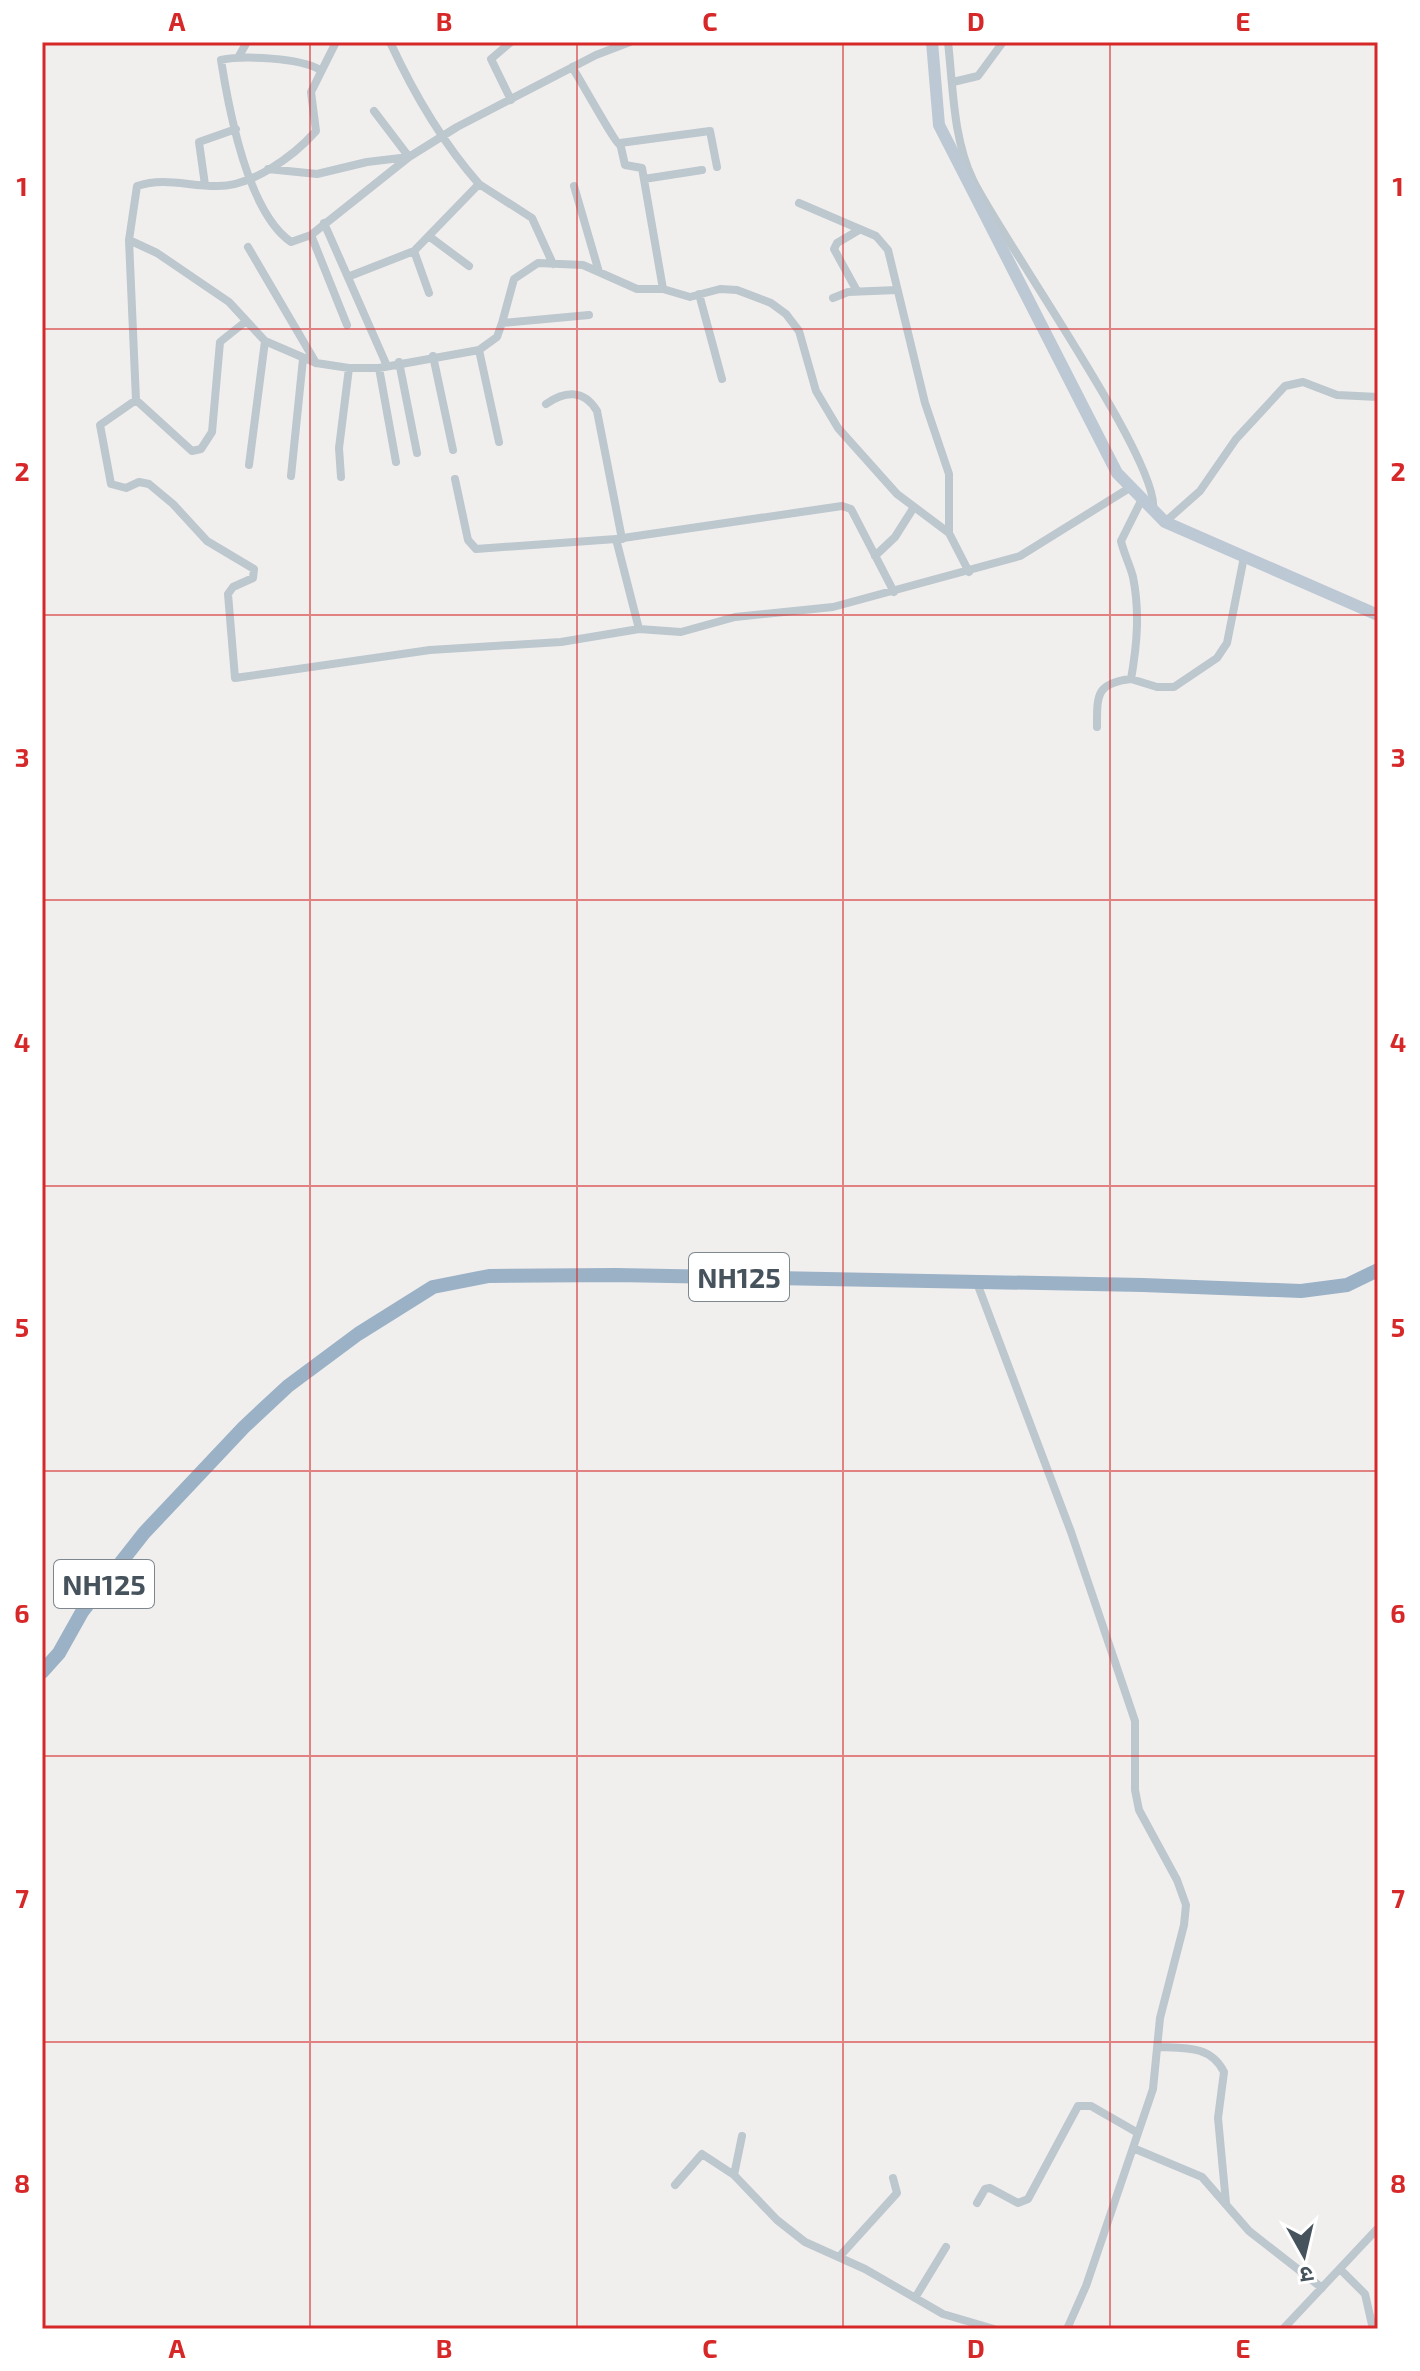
<svg xmlns="http://www.w3.org/2000/svg" width="1420" height="2371" viewBox="0 0 1420 2371" font-family="'Exo 2','Noto Sans Devanagari',sans-serif">
<style>
.lines{fill:none;stroke-linecap:round;stroke-linejoin:round}
.minor{stroke:#bcc7ce;stroke-width:8}
.secondary{stroke:#bcc8d3;stroke-width:12}
.trunk{stroke:#9ab1c6;stroke-width:14}
.grid{fill:none;stroke:#d62828;stroke-width:2;stroke-opacity:0.55}
.labels{text-anchor:middle;dominant-baseline:central;stroke-width:8;stroke-linejoin:round;paint-order:stroke}
.shield{fill:#fff;stroke:#7e878d;stroke-width:2}
.shield-label{font-size:28px;font-weight:bold;fill:#46535c}
.neatline{fill:none;stroke:#d62828;stroke-width:3}
.grid-label{font-size:26px;text-anchor:middle;font-weight:bold;fill:#d62828}
</style>
<rect width="100%" height="100%" fill="#f1eeee"/>
<g class="lines">
<path class="minor" d="M390,42C413,92 442,142 479,184
M511,42L491,59L511,100
M948,42C953,86 953,139 973,180C1001,238 1162,464 1153,510
M239,56L247,42
M572,67C580,79 615,143 620,145
M320,70C301,58 243,55 221,60C229,111 248,212 291,242L311,235L409,157L374,111
M953,82L978,76L1003,42
M268,169L317,174L367,162L409,157L457,127L596,55L630,42
M644,179L702,170
M205,185L199,142L236,129
M574,186L599,272
M799,203L876,236L888,250L925,403L949,474V533
M324,223L387,366
M311,235L347,325
M430,237L469,266
M129,240L157,253L229,302L265,341L316,363L349,368H379L479,350L497,337L502,323L589,315
M248,247L316,363
M350,276L414,251
M663,289L642,168L625,165L620,143L710,131L717,167
M857,291L834,249L837,243L859,230
M429,293L414,251L479,184L532,218L553,264
M699,294L722,379
M833,298L848,292L897,290
M245,322L220,342L212,432L201,449L192,451L136,400L129,240L137,186C164,177 188,186 216,186C251,187 293,157 316,131L311,92L336,42
M502,323L514,279L538,263L583,265L637,289H663L690,297L720,289L737,290L771,303L786,314L799,331L816,391L838,428L897,494L949,533L969,572
M479,350L499,442
M433,356L453,450
M399,362L417,453
M379,368L396,462
M136,400L100,425L111,484L126,488L139,482L149,484L173,504L207,541L254,569L253,578L233,587L228,594L235,678L430,650L561,642L639,629L681,632L735,617L833,607L1020,556L1131,487
M546,404C565,391 584,389 597,411L622,539
M249,465L265,341
M291,476L303,359
M341,477L339,448L349,368
M455,479L468,540L476,549L616,539
M1165,522L1200,491L1236,439L1285,386L1303,382L1337,395L1378,397
M875,556L895,537L914,507
M639,629L616,539L842,506L851,509L894,592
M1131,679L1157,687H1174L1217,658L1227,643L1244,557
M1097,727C1097,695 1096,683 1131,679C1137,645 1140,612 1133,577C1130,565 1124,554 1121,541L1142,499
M977,1283L1071,1532L1135,1721V1790L1139,1810L1177,1880L1186,1905L1184,1925L1160,2018L1153,2089L1086,2286L1067,2329
M1160,2047C1187,2048 1211,2046 1224,2072L1218,2118L1226,2203
M742,2136L734,2175L777,2220L805,2242L865,2269L943,2314L994,2329
M1133,2148L1202,2177L1249,2231L1322,2288
M675,2185L702,2154L734,2175
M977,2203L985,2189L990,2188L1018,2203L1028,2199L1078,2106H1091L1138,2133
M839,2257L897,2193L893,2178
M1340,2269L1365,2294L1373,2329
M915,2298L946,2247
M1283,2329L1378,2228"/>
<path class="secondary" d="M932,42L939,125L1117,473L1165,522L1378,615"/>
<path class="trunk" d="M42,1672L59,1653L82,1612L144,1533L244,1427L288,1386L358,1334L433,1287L489,1276L616,1275L1143,1285L1301,1291L1347,1285L1378,1270"/>
</g>
<path class="grid" d="M310,42V2329M577,42V2329M843,42V2329M1110,42V2329M42,329H1378M42,615H1378M42,900H1378M42,1186H1378M42,1471H1378M42,1756H1378M42,2042H1378"/>
<g class="labels">
<g class="shield">
<rect x="689" y="1253" width="100" height="48" rx="6"/>
<rect x="54" y="1560" width="100" height="48" rx="6"/>
</g>
<g class="shield-label">
<text x="739" y="1277">NH125</text>
<text x="104" y="1584">NH125</text>
</g>
</g>
<rect width="1420" height="2371" fill="none" stroke="#ffffff" stroke-width="88"/>
<g transform="translate(1304 2255) rotate(172)" stroke="#ffffff" stroke-width="6" paint-order="stroke">
<path d="M0-6L14 30L0 20L-14 30Z" fill="#46535c"/>
<text y="-12" font-size="22" font-weight="bold" text-anchor="middle" fill="#46535c">उ</text>
</g>
<rect x="44" y="44" width="1332" height="2283" class="neatline"/>
<g class="grid-label">
<text x="177" y="31">A</text>
<text x="444" y="31">B</text>
<text x="710" y="31">C</text>
<text x="976" y="31">D</text>
<text x="1243" y="31">E</text>
<text x="22" y="196">1</text>
<text x="1398" y="196">1</text>
<text x="22" y="481">2</text>
<text x="1398" y="481">2</text>
<text x="22" y="767">3</text>
<text x="1398" y="767">3</text>
<text x="22" y="1052">4</text>
<text x="1398" y="1052">4</text>
<text x="22" y="1337">5</text>
<text x="1398" y="1337">5</text>
<text x="22" y="1623">6</text>
<text x="1398" y="1623">6</text>
<text x="22" y="1908">7</text>
<text x="1398" y="1908">7</text>
<text x="22" y="2193">8</text>
<text x="1398" y="2193">8</text>
<text x="177" y="2358">A</text>
<text x="444" y="2358">B</text>
<text x="710" y="2358">C</text>
<text x="976" y="2358">D</text>
<text x="1243" y="2358">E</text>
</g>
</svg>
